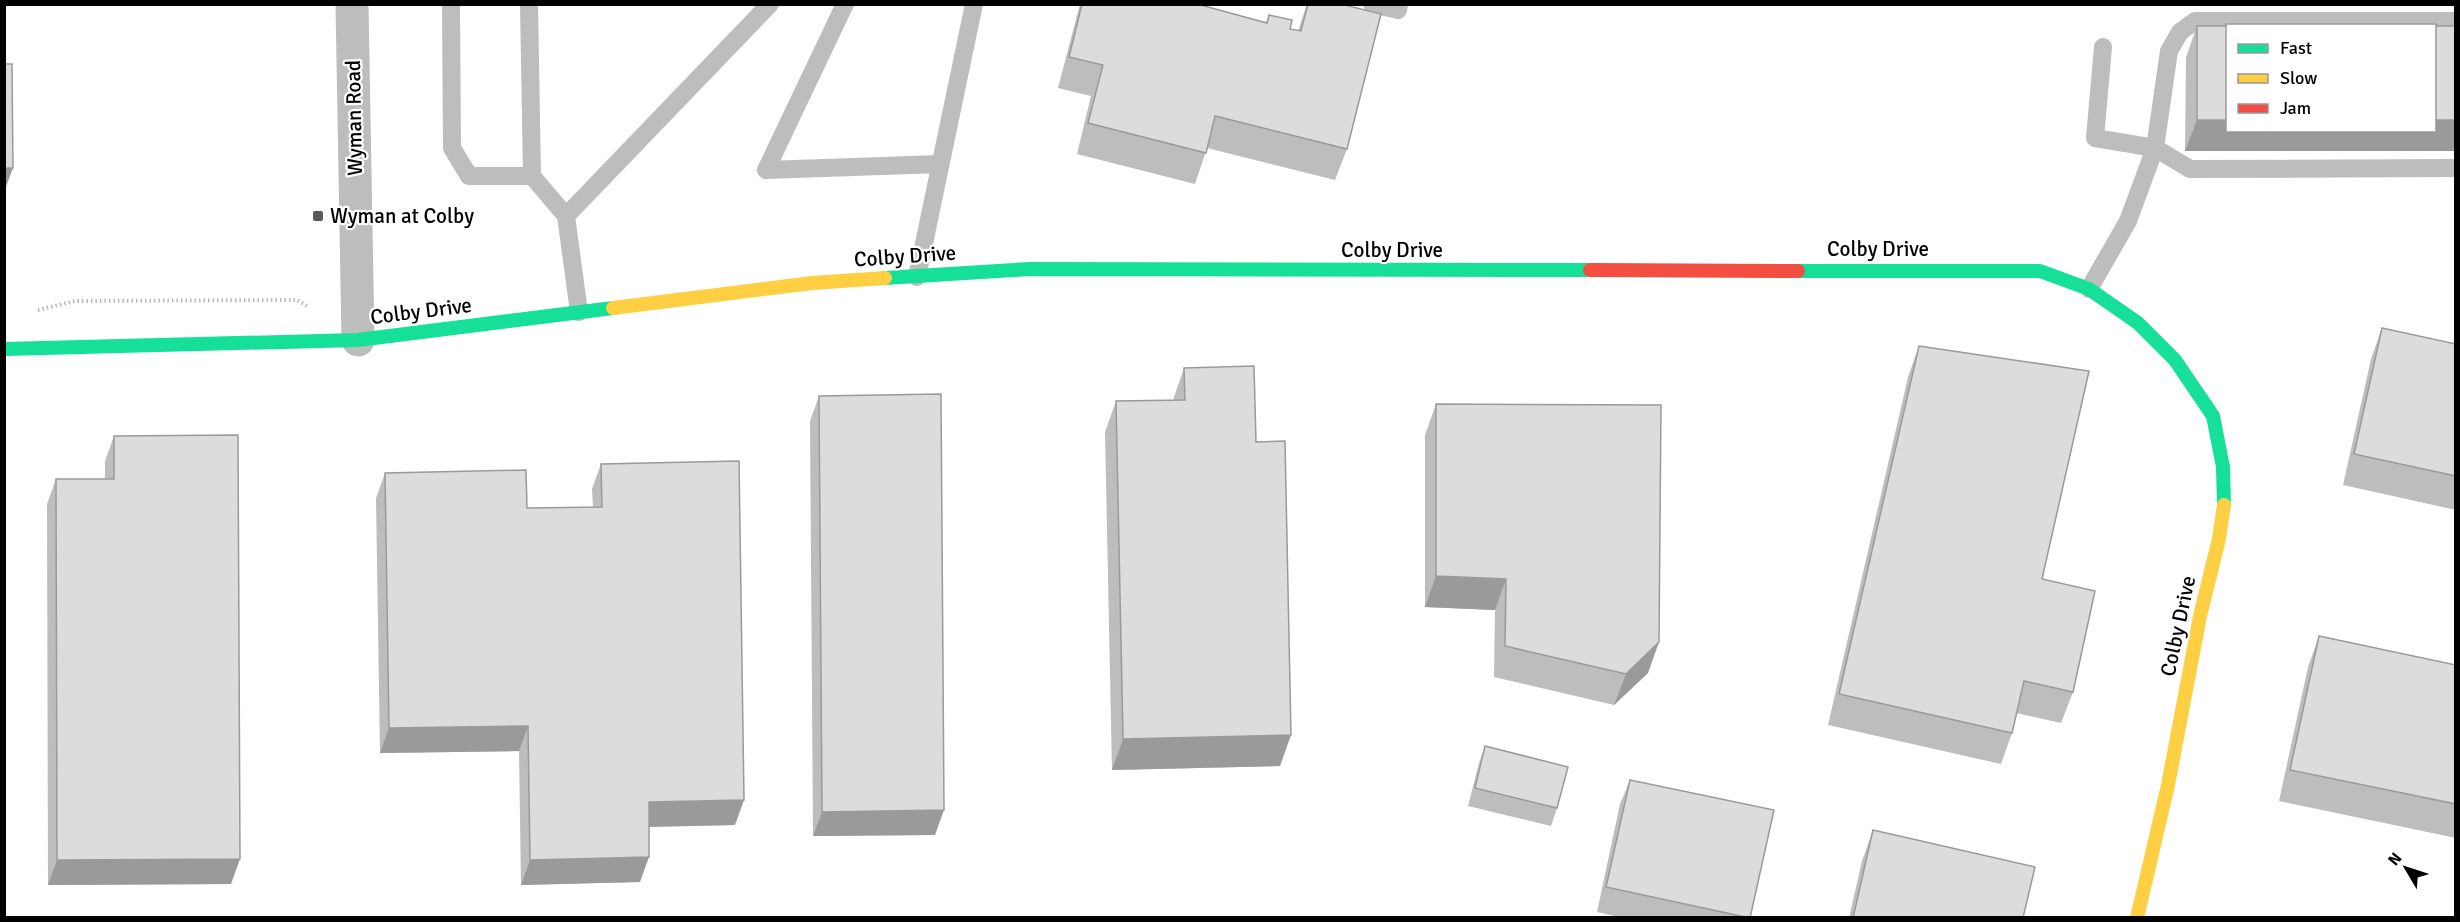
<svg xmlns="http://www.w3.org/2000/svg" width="2460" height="922" viewBox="0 0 2460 922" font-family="Signika,sans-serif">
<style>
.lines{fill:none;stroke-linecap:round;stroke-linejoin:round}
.path{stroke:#b8b8b8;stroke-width:4;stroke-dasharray:1.5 3;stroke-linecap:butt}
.lane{stroke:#bdbdbd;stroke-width:18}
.street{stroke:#bdbdbd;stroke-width:33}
.fast{stroke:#16e098;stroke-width:14}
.slow{stroke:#ffcf43;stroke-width:14}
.jam{stroke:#f24e42;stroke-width:14}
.wall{fill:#bdbdbd}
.shaded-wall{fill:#9a9a9a}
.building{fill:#dcdcdc;stroke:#9a9a9a;stroke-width:1.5}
.poi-dot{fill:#595959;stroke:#fff;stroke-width:2}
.labels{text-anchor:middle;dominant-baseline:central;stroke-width:4.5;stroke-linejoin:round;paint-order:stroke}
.street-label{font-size:21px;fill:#000;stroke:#fff}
.poi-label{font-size:21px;fill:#000;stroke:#fff;text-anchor:start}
</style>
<rect width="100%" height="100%" fill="#fff"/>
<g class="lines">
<path class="path" d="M38,310L75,301L297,300L307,306"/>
<path class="lane" d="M451,4L452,148L469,176H532
M529,4L532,176L566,216L579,312
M845,4L766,170L940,164
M1372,4L1398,10L1399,4
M2103,47L2095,138L2155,148L2190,169L2456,168
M566,216L770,4
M917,277L974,4
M2089,289L2128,221L2155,148L2169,51L2180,32L2195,21H2456"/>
<path class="street" d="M352,4L358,340"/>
<path class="fast" d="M1798,271H2040L2089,289L2138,323L2175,360L2213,416L2223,467L2224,505
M885,278L1030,269L1590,270
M4,349L358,340L613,308"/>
<path class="slow" d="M613,308L812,283L885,278
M2137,918L2168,785L2200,616L2219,539L2224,505"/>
<path class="jam" d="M1590,270L1798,271"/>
</g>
<path class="wall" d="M1080,4H1197L1266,23L1269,15L1290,29L1298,31L1307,4H1341L1347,149L1335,180L1207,148L1195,184L1077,154L1091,96L1058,88Z
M2197,26H2456L2185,151L2186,57Z
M2382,328L2456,344V510L2343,485L2371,359Z
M1919,346L2042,579L2073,692L2061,723L2016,713L2012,733L2001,764L1828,725L1908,377Z
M1184,368L1256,442L1280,766L1112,770L1105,432L1116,401L1173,400Z
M819,396L935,835L813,836L810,421Z
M1436,404L1648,673L1614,705L1494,677L1495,610L1425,607V435Z
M114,436L231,884L48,885L47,504L56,479H105V461Z
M601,464L735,825L649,827L640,882L521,885L519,751L380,753L376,498L385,473L527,508L593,507L592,489Z
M2319,636L2456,665V838L2279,801L2308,667Z
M1485,746L1557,808L1551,826L1468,806L1479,763Z
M1630,780L1750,918H1623L1597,912L1620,804Z
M1873,830L2023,918H1849L1862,861Z"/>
<path class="shaded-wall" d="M2197,120H2228V130H2434V120H2456V151H2185Z
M4,168H13L4,192Z
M1436,576L1506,579L1495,610L1425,607Z
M1659,642L1648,673L1614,705L1626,674Z
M528,726L519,751L380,753L389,728Z
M1291,735L1280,766L1112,770L1123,739Z
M744,800L735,825L639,827L649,802Z
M944,810L935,835L813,836L822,812Z
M649,857L640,882L521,885L530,860Z
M240,859L231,884L48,885L57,860Z"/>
<path class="building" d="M1082,4H1197L1267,23L1269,15L1292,20L1290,29L1301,31L1308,4H1341L1381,14L1347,149L1215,116L1206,153L1088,123L1103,65L1069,57Z
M2197,26H2228V120H2197Z
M2434,26H2456V120H2434Z
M4,64H12L13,168H4Z
M2382,328L2456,344V476L2354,454Z
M1919,346L2089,371L2042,579L2095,591L2073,692L2024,681L2012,733L1839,694Z
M1254,366L1256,442L1285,441L1291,735L1123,739L1116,401L1185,400L1184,368Z
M941,394L944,810L822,812L819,396Z
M1436,404L1661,405L1659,642L1626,674L1505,646L1506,579L1436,576Z
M238,435L240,859L57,860L56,479H114V436Z
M739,461L744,800L649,802V857L530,860L528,726L389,728L385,473L526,470L527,508L602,507L601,464Z
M2319,636L2456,665V804L2290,770Z
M1485,746L1568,767L1557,808L1475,788Z
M1630,780L1774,810L1750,918L1606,887Z
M1873,830L2035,867L2023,918H1853Z"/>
<rect class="poi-dot" x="312" y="210" width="12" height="12" rx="3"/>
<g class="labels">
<g class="street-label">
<text transform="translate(354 118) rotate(-91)">Wyman Road</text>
<text x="1878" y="249">Colby Drive</text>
<text x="1392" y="250">Colby Drive</text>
<text transform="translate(905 256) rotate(-4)">Colby Drive</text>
<text transform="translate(421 311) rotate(-7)">Colby Drive</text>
<text transform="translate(2178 626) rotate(-78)">Colby Drive</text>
</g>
<g class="poi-label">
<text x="330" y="216">Wyman at Colby</text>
</g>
</g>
<rect width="2460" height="922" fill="none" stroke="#000000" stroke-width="12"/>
<rect x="2226" y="24" width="210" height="108" fill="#ffffff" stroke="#999999" stroke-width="1.5"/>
<rect x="2238" y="44" width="30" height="9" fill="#16e098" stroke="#999999" stroke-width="1.5"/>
<text x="2280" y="54" font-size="18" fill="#000000">Fast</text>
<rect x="2238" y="74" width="30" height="9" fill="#ffcf43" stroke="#999999" stroke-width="1.5"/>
<text x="2280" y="84" font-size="18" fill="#000000">Slow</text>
<rect x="2238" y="104" width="30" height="9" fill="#f24e42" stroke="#999999" stroke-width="1.5"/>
<text x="2280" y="114" font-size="18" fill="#000000">Jam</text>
<g transform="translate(2406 868) rotate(309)" stroke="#ffffff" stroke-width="4.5" paint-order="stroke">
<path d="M0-4.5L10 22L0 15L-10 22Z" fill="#000000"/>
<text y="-9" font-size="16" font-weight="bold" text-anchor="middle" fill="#000000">N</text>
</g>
</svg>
